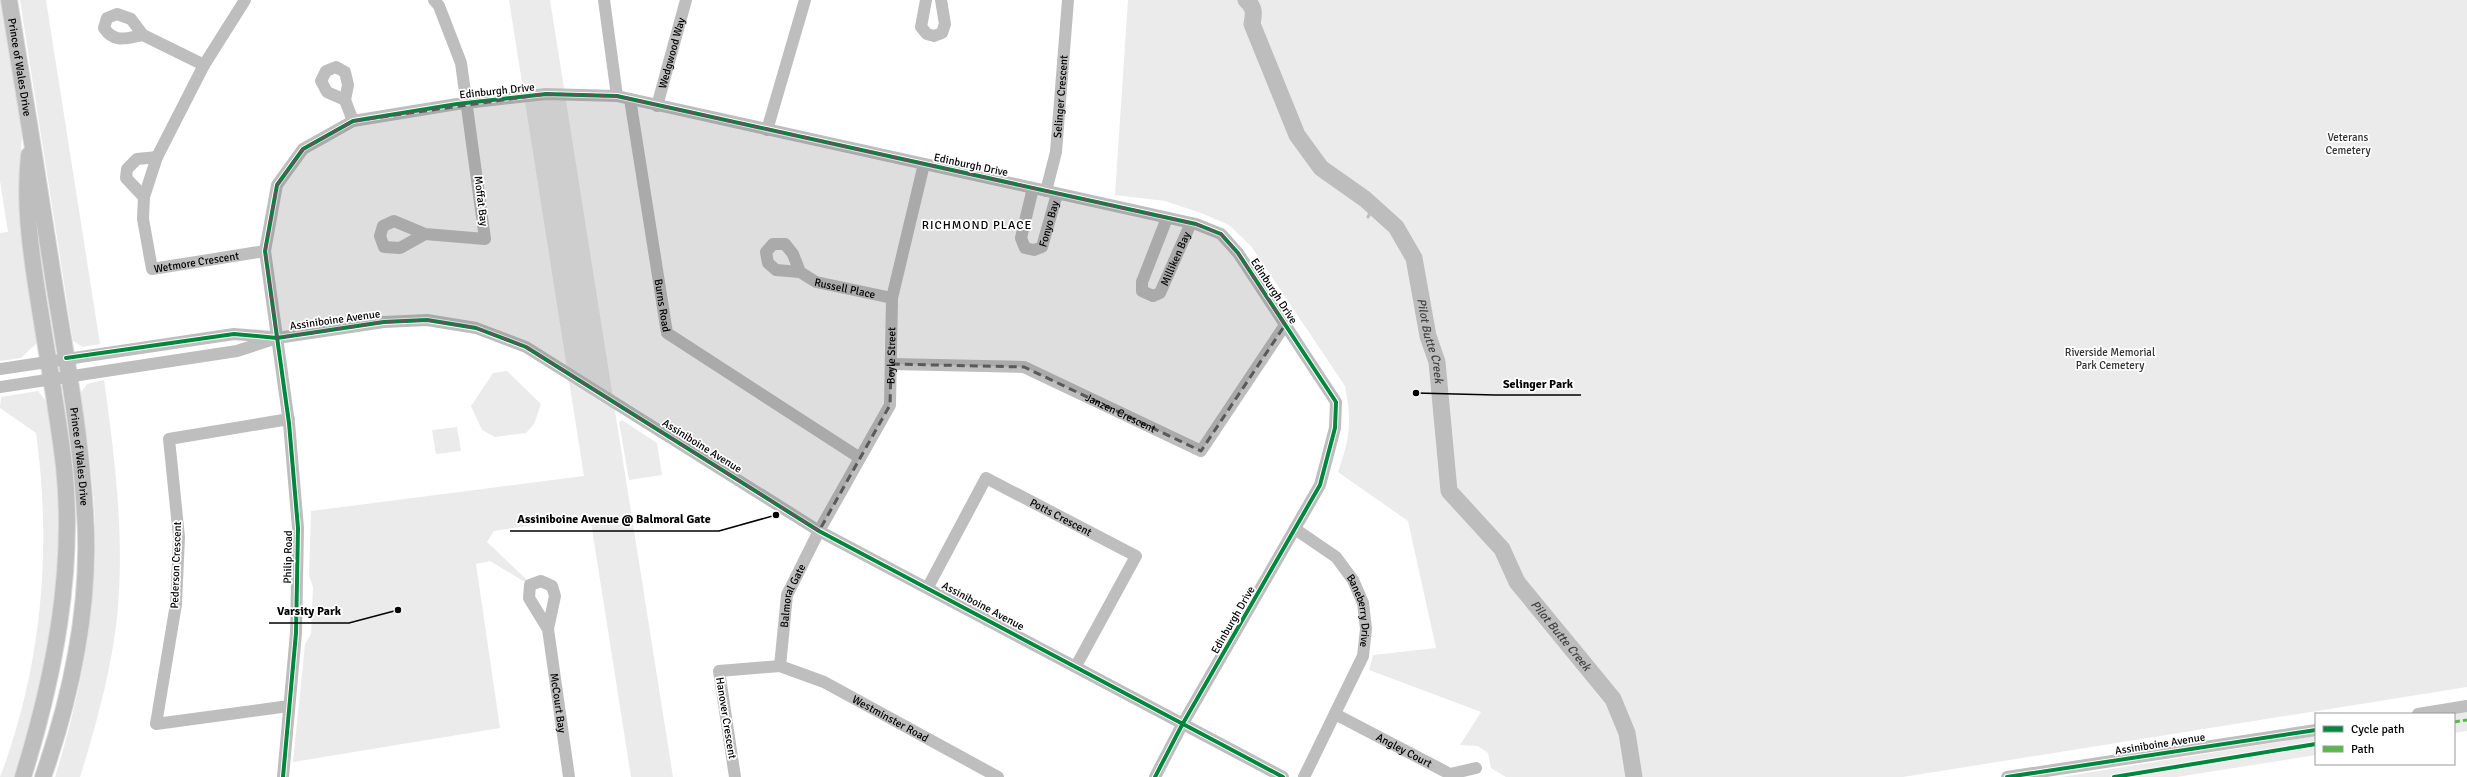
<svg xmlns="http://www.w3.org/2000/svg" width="2467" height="777" viewBox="0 0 2467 777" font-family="Signika,sans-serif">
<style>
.green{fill:#ebebeb}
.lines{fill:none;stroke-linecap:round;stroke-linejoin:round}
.stream{stroke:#bdbdbd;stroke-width:3}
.river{stroke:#bdbdbd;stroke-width:17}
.major-casing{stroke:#dbdbdb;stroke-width:18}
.minor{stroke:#bebebe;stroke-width:12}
.major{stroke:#bebebe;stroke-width:16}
.quiet{stroke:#58b947;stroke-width:3;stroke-dasharray:6 3;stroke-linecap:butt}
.cycleway-casing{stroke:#fff;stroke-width:6}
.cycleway{stroke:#00873e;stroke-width:4}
.marked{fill:#595959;fill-opacity:0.2;stroke:#595959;stroke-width:3;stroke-dasharray:8 5;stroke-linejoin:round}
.labels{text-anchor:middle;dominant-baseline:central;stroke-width:3.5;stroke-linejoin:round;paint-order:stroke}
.street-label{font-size:11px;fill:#000;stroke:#fff}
.park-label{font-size:11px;fill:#313131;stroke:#fff}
.neighbourhood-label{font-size:12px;letter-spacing:1px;fill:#000;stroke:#fff}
.water-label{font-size:12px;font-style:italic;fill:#424242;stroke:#fff}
.leader{fill:none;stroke:#000;stroke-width:1.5}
.callout-dot{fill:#000;stroke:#fff;stroke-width:1.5}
.callout-label{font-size:12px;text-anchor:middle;font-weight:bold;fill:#000;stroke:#fff;stroke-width:3.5;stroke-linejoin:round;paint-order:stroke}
</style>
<rect width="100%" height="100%" fill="#fff"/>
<path class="green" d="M0,0H6L23,107L20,180L39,341L21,358L0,361V233L8,232L0,181Z
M20,0H46L100,344L83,347L73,341Z
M509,0H550L673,777H631L590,516L494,531L487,542L527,580L525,582L490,561L476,564L500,728L293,762L305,644L311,634L313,587L309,575L311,511L584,476Z
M1128,0H2467V687L1903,777H1506L1491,768L1488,753L1478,746L1460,745L1481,712L1369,670L1373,655L1436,648L1408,521L1338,472C1350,437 1352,423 1345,386L1251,246L1229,225L1201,213L1165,201L1115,195Z
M507,371L541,404L534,424L526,433L495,437L482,430L471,406L493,373Z
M104,380C115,458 125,539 117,618C111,671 96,726 80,777H55C82,691 100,596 94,505C92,468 86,431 80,394L87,384Z
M38,391L49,405L59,474L61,528L52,639L17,777H0C42,667 52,549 36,433L0,408L1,397Z
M622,420L657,443L662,475L629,480L619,422Z
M457,427L461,451L436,454L432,430Z
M2467,711V731L2454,733V714Z
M2316,736V755L2177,777H2061Z"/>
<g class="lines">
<path class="stream" d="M1368,217L1370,213L1369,205"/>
<path class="river" id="s1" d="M1246,0C1255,7 1254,14 1252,24L1297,135L1321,168L1365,199L1396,227L1414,258L1428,336L1437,362L1449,491L1502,549L1517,582L1613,699L1627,733L1634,777"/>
<g class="major-casing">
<g id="major">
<path id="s16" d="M9,0C25,96 40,193 55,289C67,363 81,438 85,513C91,601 72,694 43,777"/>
<path d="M23,777C54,677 75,571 64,466C57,407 46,349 37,291C30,246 24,201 29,155"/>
</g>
</g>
<g class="minor">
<path id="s2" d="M245,0L204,65L157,157L144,197L143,219L152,269L265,251"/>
<path d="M604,0L617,96"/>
<path d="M926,0L921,27L927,34L934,36L942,33L945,24L941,0"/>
<path d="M143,35C127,38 115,44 104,28L107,18L117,14L131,19L143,35L204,65"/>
<path id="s3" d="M630,99L667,333L860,458"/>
<path d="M345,100L327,92L321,81L326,71L336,67L345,72L348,85L345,100L353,121"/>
<path id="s4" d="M657,106L686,0"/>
<path d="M767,130L805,0"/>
<path id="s5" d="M1033,188L1021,238L1025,248L1034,250L1042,247L1057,194"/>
<path id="s6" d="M1046,191L1056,152L1068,0"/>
<path d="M144,197L126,178L127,169L137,159L157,157"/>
<path id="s7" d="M1167,218L1142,282V291L1153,296L1160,293L1191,223"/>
<path d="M425,234L400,248L384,247L380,236L383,226L394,221L425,234L485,239L461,63L439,6L434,0"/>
<path id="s8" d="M800,272L793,254L785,244H773L766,252L768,263L776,270L800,272L816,282L892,298"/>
<path id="s9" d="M891,364L1024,367L1201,451L1285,325"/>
<path d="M0,369L234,334L272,337"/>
<path d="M0,387L237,351L277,338L384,322L427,320L476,328L526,347L819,531L1283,777"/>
<path d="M289,419L169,439L179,537L176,604L156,724L289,706"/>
<path id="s10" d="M1295,529L1336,557L1353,580L1363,603L1366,629L1363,656L1304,777"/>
<path id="s11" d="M928,587L986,478L1136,556L1076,666"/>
<path id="s12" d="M548,629L529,598L530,585L541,581L552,586L555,596L548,629L569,777"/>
<path id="s13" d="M780,666L787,595L819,531L890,405L892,298L924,164"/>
<path id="s14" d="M1335,714L1450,774L1476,768"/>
<path d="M2418,714L2467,706"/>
<path d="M283,777L296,633L298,528L289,423L265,251L277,185L303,149L353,121L457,104L546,94L617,96L1196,224L1221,234L1238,253L1336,402L1335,428L1320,485L1182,725L1155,777"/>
<path id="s15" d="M735,777L719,671L780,666L824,682L998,777"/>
<path d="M2007,777L2316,730"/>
</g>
<use href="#major" class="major"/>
<path class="quiet" d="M2454,722L2467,720"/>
<g class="cycleway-casing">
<path id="cycleway" d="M66,358L234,334L277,338L384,322L427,320L476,328L526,347L819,531L1283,777
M283,777L296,633L298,528L289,423L265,251L277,185L303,149L353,121L457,104L546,94L617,96L1196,224L1221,234L1238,253L1336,402L1335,428L1320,485L1182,725L1155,777
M2007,777L2316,730
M2114,777L2316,744"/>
</g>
<use href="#cycleway" class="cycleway"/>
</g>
<path class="marked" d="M546,94L617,96L1196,224L1221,234L1238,253L1285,325L1201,451L1024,367L891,364L890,405L819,531L526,347L476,328L427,320L384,322L277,338L265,251L277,185L303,149L353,121Z"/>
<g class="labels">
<g class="street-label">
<text stroke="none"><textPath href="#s4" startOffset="55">Wedgwood Way</textPath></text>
<text stroke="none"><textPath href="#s16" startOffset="68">Prince of Wales Drive</textPath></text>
<text transform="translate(497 91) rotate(-6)">Edinburgh Drive</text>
<text stroke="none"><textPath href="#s6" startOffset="96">Selinger Crescent</textPath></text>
<text transform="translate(971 165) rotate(12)">Edinburgh Drive</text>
<text transform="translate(481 201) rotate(83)">Moffat Bay</text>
<text stroke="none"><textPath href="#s5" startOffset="104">Fonyo Bay</textPath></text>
<text stroke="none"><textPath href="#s7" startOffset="135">Milliken Bay</textPath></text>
<text stroke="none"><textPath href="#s2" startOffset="340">Wetmore Crescent</textPath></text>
<text stroke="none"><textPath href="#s8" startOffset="149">Russell Place</textPath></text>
<text transform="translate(1274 291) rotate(57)">Edinburgh Drive</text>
<text stroke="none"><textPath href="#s3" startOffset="209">Burns Road</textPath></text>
<text transform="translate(335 320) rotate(-8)">Assiniboine Avenue</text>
<text stroke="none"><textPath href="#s13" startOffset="337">Boyle Street</textPath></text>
<text stroke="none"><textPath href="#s9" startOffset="240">Janzen Crescent</textPath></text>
<text transform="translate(702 446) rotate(32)">Assiniboine Avenue</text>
<text stroke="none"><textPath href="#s16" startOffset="462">Prince of Wales Drive</textPath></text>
<text stroke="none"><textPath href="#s11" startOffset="208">Potts Crescent</textPath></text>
<text transform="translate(288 557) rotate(-89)">Philip Road</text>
<text transform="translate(176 565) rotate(-88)">Pederson Crescent</text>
<text stroke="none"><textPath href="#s13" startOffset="72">Balmoral Gate</textPath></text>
<text transform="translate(983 606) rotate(28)">Assiniboine Avenue</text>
<text stroke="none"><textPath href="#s10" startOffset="110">Baneberry Drive</textPath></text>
<text transform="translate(1233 620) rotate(-60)">Edinburgh Drive</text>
<text stroke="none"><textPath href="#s12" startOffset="192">McCourt Bay</textPath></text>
<text transform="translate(726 718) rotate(81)">Hanover Crescent</text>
<text stroke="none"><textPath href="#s15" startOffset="291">Westminster Road</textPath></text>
<text transform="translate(2160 744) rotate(-9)">Assiniboine Avenue</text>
<text stroke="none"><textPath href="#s14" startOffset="78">Angley Court</textPath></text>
</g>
<g class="park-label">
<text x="2348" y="137">Veterans<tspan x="2348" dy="13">Cemetery</tspan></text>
<text x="2110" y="352">Riverside Memorial<tspan x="2110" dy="13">Park Cemetery</tspan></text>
</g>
<g class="neighbourhood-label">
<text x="977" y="225">RICHMOND PLACE</text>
</g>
<g class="water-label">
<text stroke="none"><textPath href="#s1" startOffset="403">Pilot Butte Creek</textPath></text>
<text stroke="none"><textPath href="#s1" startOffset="739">Pilot Butte Creek</textPath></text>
</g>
</g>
<path class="leader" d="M1416 393L1495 395H1581M776 515L719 531H510M398 610L349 623H269"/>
<g class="callout-dot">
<circle cx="1416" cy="393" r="4"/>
<circle cx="776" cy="515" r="4"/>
<circle cx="398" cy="610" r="4"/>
</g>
<g class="callout-label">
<text x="1538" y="388">Selinger Park</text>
<text x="614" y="523">Assiniboine Avenue @ Balmoral Gate</text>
<text x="309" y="615">Varsity Park</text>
</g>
<rect x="2315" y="713" width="140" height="52" fill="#ffffff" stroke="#999999"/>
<rect x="2323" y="726" width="20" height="6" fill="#00873e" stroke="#999999"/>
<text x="2351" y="733" font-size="12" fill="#000000">Cycle path</text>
<rect x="2323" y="746" width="20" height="6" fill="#58b947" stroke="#999999"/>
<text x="2351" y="753" font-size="12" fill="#000000">Path</text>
</svg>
